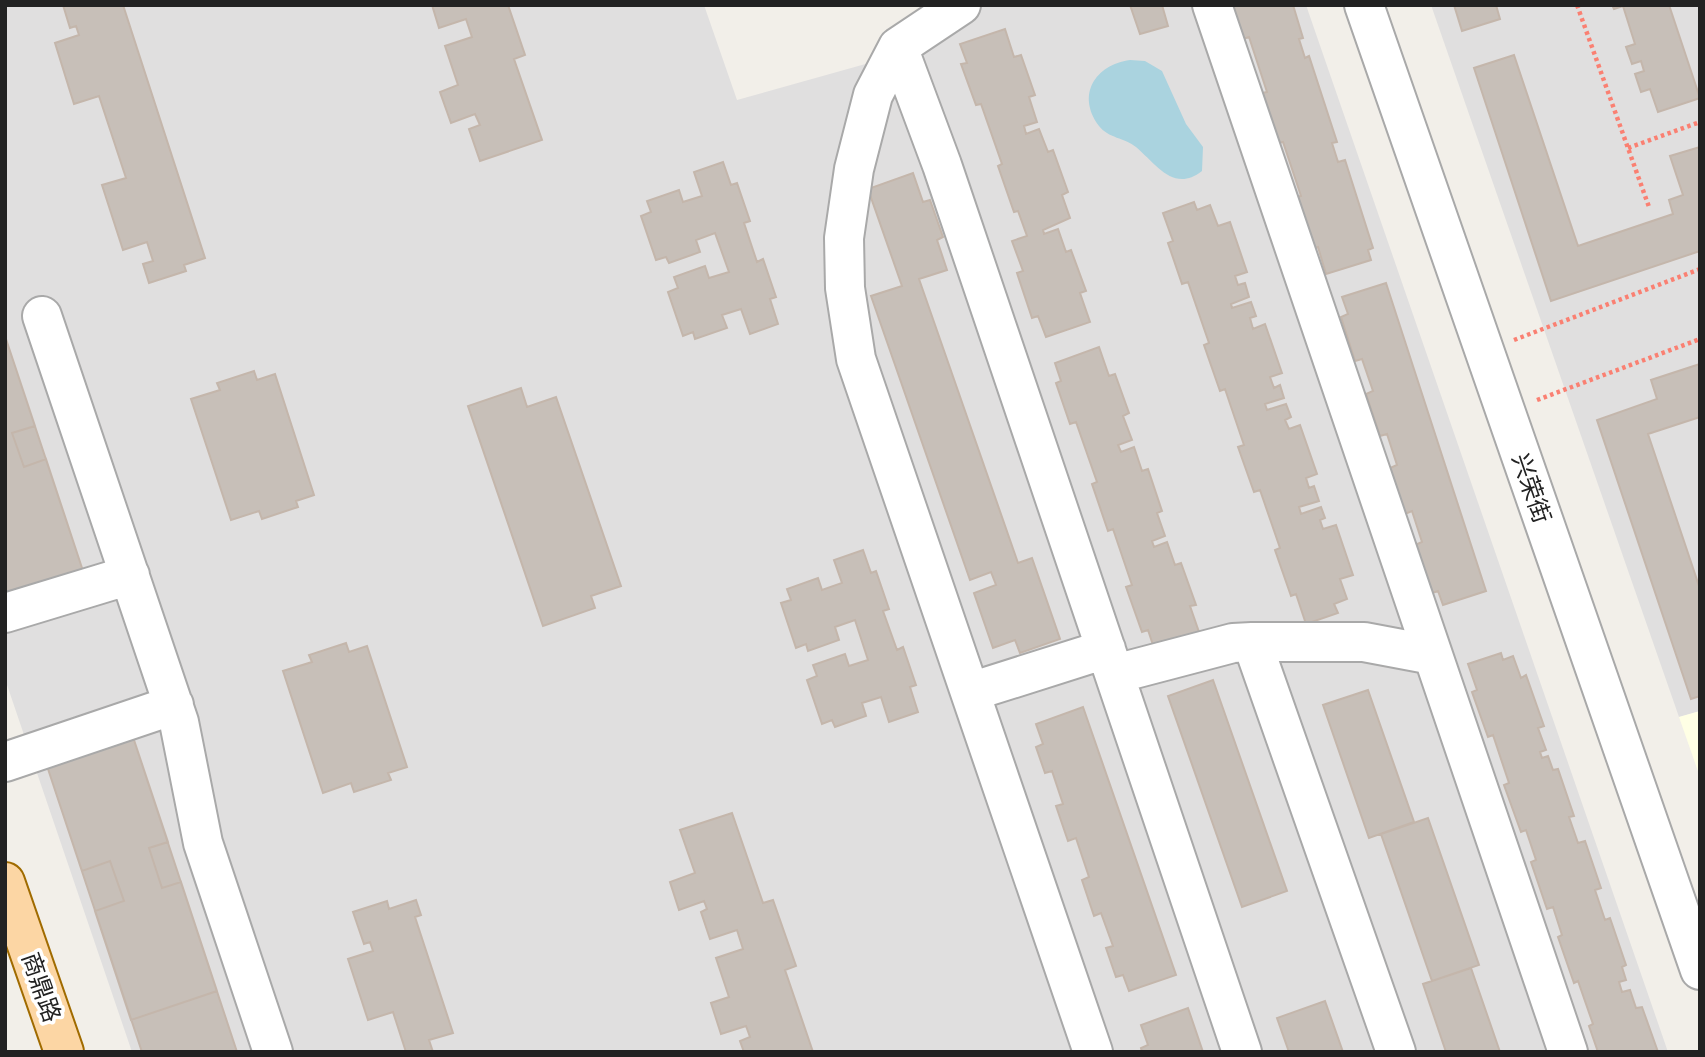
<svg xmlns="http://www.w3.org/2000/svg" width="1705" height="1057" viewBox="0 0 1705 1057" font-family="'IBM Plex Sans','Noto Sans SC',sans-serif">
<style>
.residential{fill:#e0dfdf}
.education{fill:#ffffe5}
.water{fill:#aad3df}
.building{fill:#c7bfb8;stroke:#c4b6ab;stroke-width:2}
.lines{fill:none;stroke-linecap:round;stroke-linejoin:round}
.minor-casing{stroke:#a9a9a9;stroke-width:42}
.major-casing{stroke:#a06b00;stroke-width:42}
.path{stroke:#fa8072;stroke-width:4.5;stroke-dasharray:3.5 3.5;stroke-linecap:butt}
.minor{stroke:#fff;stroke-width:38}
.major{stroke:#fcd6a4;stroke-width:38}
.labels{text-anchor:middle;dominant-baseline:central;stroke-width:7;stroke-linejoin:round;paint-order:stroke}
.street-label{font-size:24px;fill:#222;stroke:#fff}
</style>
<rect width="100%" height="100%" fill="#f2efe9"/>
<path class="residential" d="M5,5H704L737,100L869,63L928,5H1306L1668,1052H132L5,679Z
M1431,5H1700V711L1679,717Z"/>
<path class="education" d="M1700,711V777L1679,717Z"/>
<path class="water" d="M1130,60L1145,61L1162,71L1186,124L1203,147L1202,171C1174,193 1157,165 1136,147C1125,138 1108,138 1099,126C1076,95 1095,65 1130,60Z"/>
<path class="building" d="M63,5H123L205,258L184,265L186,271L149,283L143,264L153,261L147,242L123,250L102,185L126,178L99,96L74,104L55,43L79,35L76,26L70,28Z
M432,5H508L525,55L514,59L542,140L480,161L469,129L480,125L475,114L451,123L440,92L458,85L445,46L472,37L466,19L439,28Z
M1130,5H1162L1168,26L1140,34Z
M1232,5H1293L1303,38L1299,39L1305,58L1309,56L1337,142L1332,143L1338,162L1345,160L1373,248L1368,250L1371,260L1326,274L1318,247L1312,249L1296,197L1301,196L1283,142L1278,143L1262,93L1267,92L1249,37L1243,39Z
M1454,5H1496L1500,19L1462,31Z
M1612,5H1669L1700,98L1658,112L1650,89L1641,92L1635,74L1644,71L1641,61L1632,64L1626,47L1635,44L1623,6L1614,9Z
M1005,29L1014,57L1021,55L1035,95L1029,97L1037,122L1024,126L1026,134L1039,129L1048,152L1053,150L1068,192L1062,195L1070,218L1043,230L1044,234L1058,229L1066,252L1071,250L1086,291L1080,293L1090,322L1046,337L1038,316L1032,318L1017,273L1023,271L1012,241L1027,236L1018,211L1014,212L998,166L1002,164L981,104L976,105L961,64L967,63L960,44Z
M1514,55L1578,246L1673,214L1669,200L1683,195L1670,156L1700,147V139V251L1551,301L1474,68Z
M723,162L731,185L737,183L750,221L744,223L757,262L763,259L776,297L770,299L778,324L750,334L741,309L722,315L727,328L695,339L693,332L683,336L668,292L678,288L674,277L705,266L709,278L729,272L715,233L696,240L700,252L669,263L666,257L656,260L641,216L651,212L647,201L679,190L683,202L702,196L694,172Z
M913,173L923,202L930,200L943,237L937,240L947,270L919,279L1018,563L1032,558L1060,639L1020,653L1015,640L993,648L974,593L996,585L991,572L970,580L871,296L902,286L868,189Z
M1194,202L1197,210L1210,205L1218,226L1230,222L1247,272L1235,276L1238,285L1245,283L1249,297L1231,304L1232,308L1251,302L1256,316L1250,318L1253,329L1265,324L1282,373L1270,377L1274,388L1280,385L1284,398L1265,404L1267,410L1286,404L1291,417L1285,420L1289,429L1300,425L1317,474L1306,478L1309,488L1314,486L1319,501L1299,507L1301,514L1321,507L1325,518L1320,520L1323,529L1336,525L1353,575L1340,579L1347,599L1334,604L1338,613L1306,624L1296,594L1291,596L1275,550L1280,548L1260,490L1254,492L1238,447L1244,445L1225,389L1220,391L1204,345L1209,343L1188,282L1182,284L1168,243L1173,241L1163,213Z
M1386,283L1486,591L1443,605L1438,591L1432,593L1415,545L1422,542L1412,511L1405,514L1390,468L1397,465L1387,434L1380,436L1366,394L1373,391L1362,359L1355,361L1341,317L1348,314L1342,297Z
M5,336L35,426L12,433L24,467L46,459L84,574L5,601Z
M5,336L84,574L5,601Z
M1099,347L1109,376L1115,374L1129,413L1123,416L1132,440L1118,445L1121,452L1134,447L1142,471L1148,469L1162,511L1157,513L1165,536L1152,541L1154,547L1167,542L1175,565L1181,563L1196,605L1190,606L1200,635L1155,651L1148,630L1142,632L1126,587L1132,585L1113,529L1108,531L1092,484L1097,482L1076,422L1070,424L1056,383L1061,381L1055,363Z
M1700,364V417L1648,434L1700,589V696L1691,699L1597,420L1657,399L1651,380Z
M254,371L257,380L275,374L314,495L296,501L298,507L262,519L259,511L231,520L191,399L220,390L217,383Z
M521,388L527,407L556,397L621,586L591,596L595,608L543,626L468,406Z
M863,550L871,573L876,571L889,609L883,611L897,650L903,647L916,685L910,687L918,712L889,722L881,697L862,703L866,716L835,727L832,720L822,724L807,680L817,676L813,665L845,654L849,666L868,660L855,620L835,627L839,640L808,651L806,644L796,648L781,603L791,600L787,589L818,578L822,590L842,583L834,560Z
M346,643L349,652L367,646L407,767L388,773L391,780L354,792L351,783L323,793L283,671L312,662L309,655Z
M1501,653L1503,660L1513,656L1521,678L1526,675L1544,726L1538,728L1546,750L1540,752L1542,758L1548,756L1553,770L1558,769L1574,816L1569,817L1578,843L1585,841L1601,888L1595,890L1605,920L1610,918L1626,965L1622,967L1626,980L1619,982L1622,992L1630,990L1636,1008L1642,1007L1658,1052H1598L1589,1026L1593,1024L1578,981L1574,983L1558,937L1562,935L1553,907L1547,909L1531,862L1536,860L1526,830L1521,832L1504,785L1509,783L1493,735L1488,737L1472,692L1477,690L1468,664Z
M1213,680L1287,891L1242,907L1168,696Z
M1368,690L1414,822L1369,838L1323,705Z
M1083,707L1176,975L1129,991L1123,975L1116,977L1106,948L1113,946L1101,913L1094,916L1082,880L1089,877L1076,838L1068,841L1056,806L1063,804L1052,771L1045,773L1036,747L1043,744L1036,724Z
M132,734L168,842L149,848L162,888L181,882L217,991L131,1020L95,911L124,901L110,861L82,871L46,763Z
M132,734L237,1052H142L46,763Z
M732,813L763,903L773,900L796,966L785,970L813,1052H744L740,1041L750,1037L746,1026L721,1034L711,1003L729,997L716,958L743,949L737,930L710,939L701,912L707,909L704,901L679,910L670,882L695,873L680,830Z
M1428,818L1479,965L1432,981L1381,834Z
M416,900L421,915L415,917L453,1033L429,1040L433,1052H406L393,1012L368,1020L348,959L373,951L370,942L364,944L353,912L387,901L389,909Z
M1471,968L1500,1052H1446L1423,984Z
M1325,1001L1343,1052H1289L1277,1018Z
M1188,1008L1203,1052H1142L1141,1048L1148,1045L1141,1025Z"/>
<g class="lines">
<g class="minor-casing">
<path id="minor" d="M961,5L898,47L873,95L854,169L844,238L845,288L856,359L1093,1052
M1212,5L1568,1052
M1364,5L1700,970
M898,47L942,165L1242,1052
M42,316L179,722L203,843L273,1052
M5,613L130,575
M1252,642L1396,1052
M1115,674L1233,643L1252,642H1364L1433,655
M970,692L1106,649
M5,762L174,705"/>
</g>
<g class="major-casing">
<path id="major" d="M5,882L64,1052"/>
</g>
<path class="path" d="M1577,5L1649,207
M1628,148L1700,122
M1514,340L1700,269
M1537,400L1700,339"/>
<use href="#minor" class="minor"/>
<use href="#major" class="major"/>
</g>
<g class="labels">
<g class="street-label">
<text transform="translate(1532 488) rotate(71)">兴荣街</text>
<text transform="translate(42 987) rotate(71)">商鼎路</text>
</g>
</g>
<rect width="1705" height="1057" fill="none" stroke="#222222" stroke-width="14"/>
</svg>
